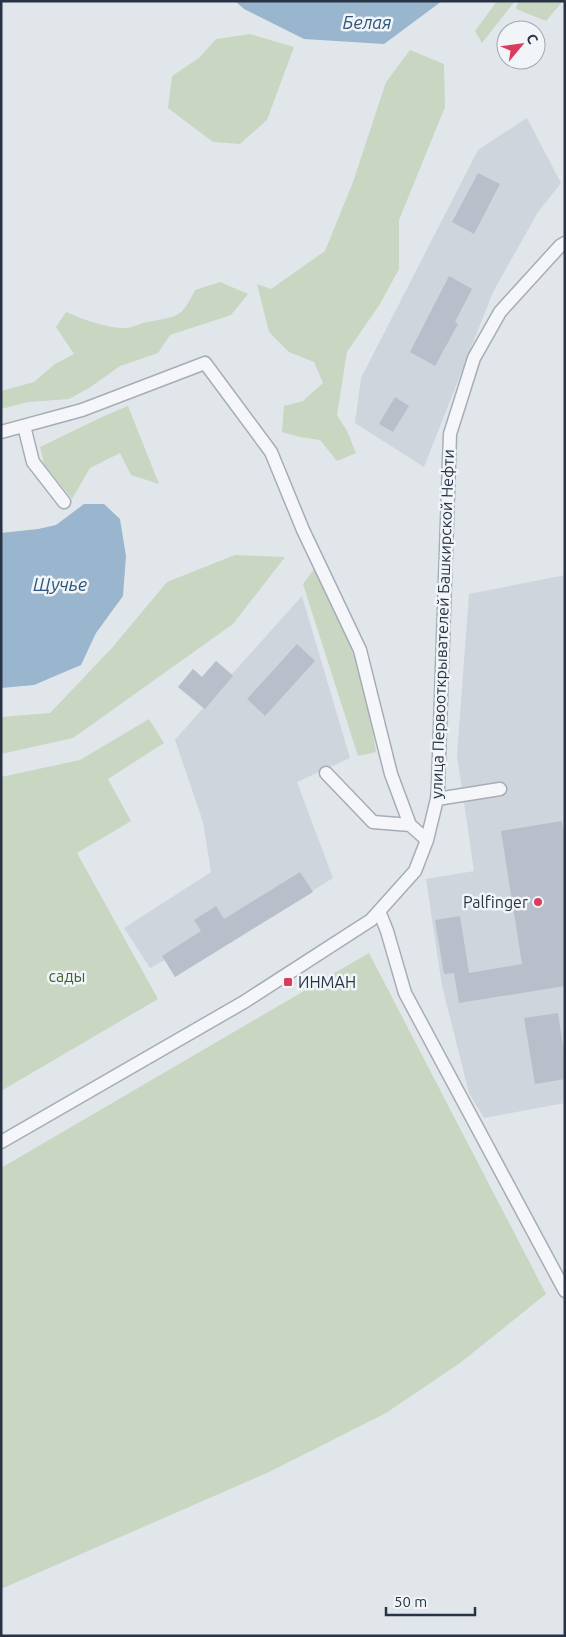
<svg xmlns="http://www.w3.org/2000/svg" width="566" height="1637" viewBox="0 0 566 1637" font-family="Ubuntu,sans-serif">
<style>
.built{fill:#cfd5dd}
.green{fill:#c8d6c2}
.water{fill:#99b6ce}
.building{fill:#b8bfca}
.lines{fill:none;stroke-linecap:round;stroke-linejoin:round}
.minor-casing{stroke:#a6adb6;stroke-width:15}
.minor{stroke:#f5f6f9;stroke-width:12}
.poi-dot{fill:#db3b5d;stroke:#f1f5f8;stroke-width:2}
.labels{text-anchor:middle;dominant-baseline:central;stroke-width:5;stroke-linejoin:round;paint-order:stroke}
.street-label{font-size:16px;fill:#283445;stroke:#f1f5f8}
.poi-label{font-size:16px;fill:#283445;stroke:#f1f5f8;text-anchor:end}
.park-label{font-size:16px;fill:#3f6234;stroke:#f1f5f8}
.water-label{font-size:18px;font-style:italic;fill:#2e567d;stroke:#f1f5f8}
</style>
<rect width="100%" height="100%" fill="#e1e6eb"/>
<path class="built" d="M527,118L561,183L538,212L493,292L424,467L355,423L361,378L478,150Z
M565,575V1103L484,1118L469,1093L442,986L426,879L474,871L457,755L469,594Z
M302,596L350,758L297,782L333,878L175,977L165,960L150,968L124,928L211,872L203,822L175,740L203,708L178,687L193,669L202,677L216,661L232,674Z"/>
<path class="green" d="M497,1H515L482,43L475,31Z
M518,1H563L546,21L516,9Z
M250,34L294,47L267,120L240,144L213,142L168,108L172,76L199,58L216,39Z
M410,50L444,64L445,107L399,220V269L380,304L347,352L337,415L347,431L356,453L337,461L320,440L300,437L282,432L284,406L303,401L323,383L314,362L289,352L269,332L257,284L271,289L325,251L353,182L386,82Z
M220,282L248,294L231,315L170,335L158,353L120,366L89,388L69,399L28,402L1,409V391L34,382L55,364L74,354L56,327L66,312C85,320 105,328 126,328C133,328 140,323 148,322C178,316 181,319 195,290Z
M128,406L159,484L131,475L120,453L90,468L72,499L44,464L40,447L104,416Z
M235,555L285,557L233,624L73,738L1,754V717L50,713L111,649L167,582Z
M314,569L346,634L365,685L376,752L358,756L303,584Z
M149,719L164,743L108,779L131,821L77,853L158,999L1,1091V777L80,760Z
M369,953L546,1294L460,1363L386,1413L269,1472L1,1589V1168Z"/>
<path class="water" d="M235,1H442L384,44L304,39L244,9Z
M84,504H104L120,519L126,556L123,596L96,633L81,665L34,685L1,688V533L38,529L56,525Z"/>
<path class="building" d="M478,173L500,184L474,234L452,222Z
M449,276L472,289L455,322L458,324L435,366L410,352Z
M395,397L409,406L393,432L379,424Z
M297,644L315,661L265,716L247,699Z
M216,661L233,676L205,709L178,687L193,669L202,677Z
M562,821L565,839V986L459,1003L454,973L444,974L435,920L460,916L469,973L522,964L501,831Z
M300,872L313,892L175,977L162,956L201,931L194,920L216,906L224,919Z
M558,1013L565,1059V1079L535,1084L524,1018Z"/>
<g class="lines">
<g class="minor-casing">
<path id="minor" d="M24,426L33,462L64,502
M1,432L82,410L205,363L271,452L303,530L360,650L391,774L410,825L427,840
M326,773L373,822L410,825
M437,799L500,789
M379,911L387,931L405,993L565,1291
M1,1142L244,1002L371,920L415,871L427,840L437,799L438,786L450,434L474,358L500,312L560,246L565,243"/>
</g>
<use href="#minor" class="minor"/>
</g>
<g class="poi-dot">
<circle cx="538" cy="902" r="5"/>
<rect x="283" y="977" width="10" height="10" rx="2.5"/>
</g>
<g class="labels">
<g class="street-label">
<text transform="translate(442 624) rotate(-88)">улица Первооткрывателей Башкирской Нефти</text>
</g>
<g class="poi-label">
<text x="528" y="902">Palfinger</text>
<text x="298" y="982" text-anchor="start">ИНМАН</text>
</g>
<g class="park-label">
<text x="67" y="976">сады</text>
</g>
<g class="water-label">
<text x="367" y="22">Белая</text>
<text x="60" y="584">Щучье</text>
</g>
</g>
<rect width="566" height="1637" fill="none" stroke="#283445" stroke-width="5"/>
<g transform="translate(521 45) rotate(61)"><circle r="24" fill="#f1f5f8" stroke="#a1a8b0"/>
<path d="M0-4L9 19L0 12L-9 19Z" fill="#db3b5d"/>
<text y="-8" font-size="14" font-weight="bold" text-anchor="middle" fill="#283445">С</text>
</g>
<path d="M386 1607v8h89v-8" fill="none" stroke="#283445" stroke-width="2.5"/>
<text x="394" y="1607" font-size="15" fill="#283445" stroke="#f1f5f8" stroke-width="4" paint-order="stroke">50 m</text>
</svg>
